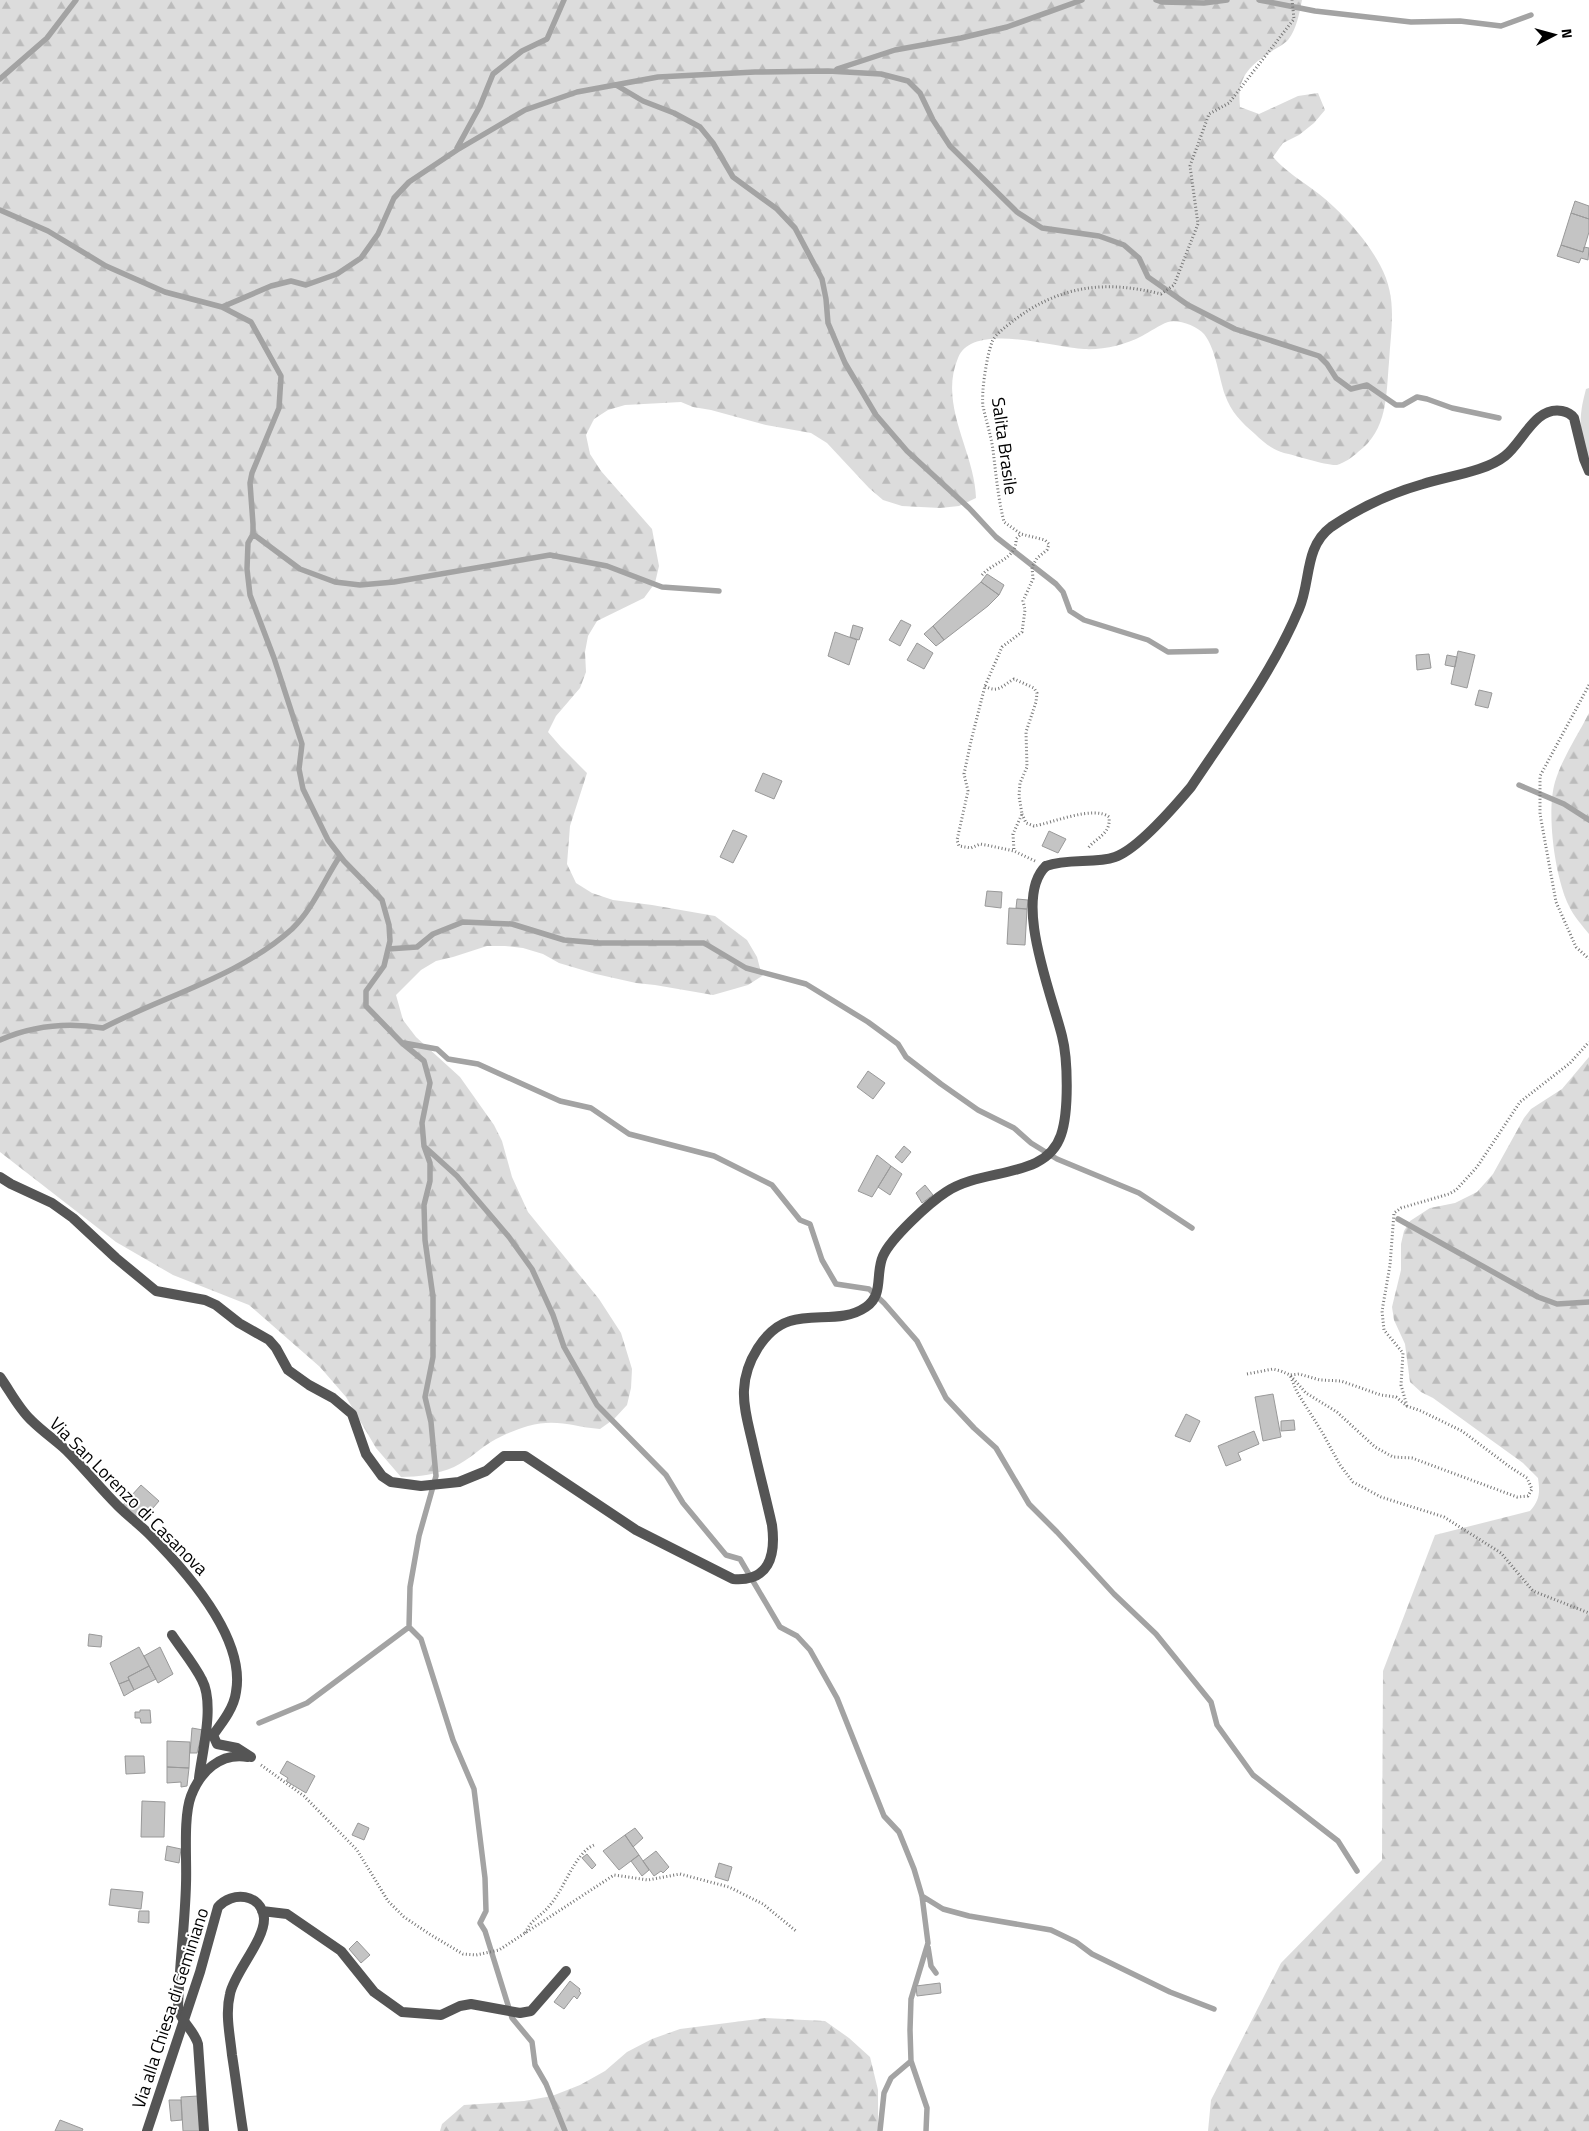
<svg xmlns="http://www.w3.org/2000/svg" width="1589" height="2131" viewBox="0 0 1589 2131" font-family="'Titillium Web',sans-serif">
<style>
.grass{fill:#dcdcdc}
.forest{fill:url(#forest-firs)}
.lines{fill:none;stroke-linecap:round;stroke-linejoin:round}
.stream{stroke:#a3a3a3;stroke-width:5.5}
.building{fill:#c4c4c4;stroke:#999}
.path{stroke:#777;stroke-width:3;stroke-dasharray:1 2.5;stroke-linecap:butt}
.service{stroke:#555;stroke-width:10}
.minor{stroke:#555;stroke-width:10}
.labels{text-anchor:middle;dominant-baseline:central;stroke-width:4;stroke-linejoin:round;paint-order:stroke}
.street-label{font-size:18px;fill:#000;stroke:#fff}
</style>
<defs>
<pattern id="forest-firs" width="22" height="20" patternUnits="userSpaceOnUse" patternTransform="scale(1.25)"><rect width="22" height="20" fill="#dcdcdc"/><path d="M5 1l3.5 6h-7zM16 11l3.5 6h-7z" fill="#bbb"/></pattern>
</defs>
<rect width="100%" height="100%" fill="#fff"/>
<path class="grass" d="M1589,388V460C1579,430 1578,419 1586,389Z"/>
<path class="forest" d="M0,0H1302C1299,14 1297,28 1288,40C1284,44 1277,48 1272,51C1248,67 1237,77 1240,107L1259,114L1298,96L1318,93L1325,110L1314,123L1299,135L1283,143L1273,157C1286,172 1302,181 1319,194C1342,212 1366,239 1380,265C1398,298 1391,327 1389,362C1386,395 1388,430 1358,452C1353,457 1344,463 1337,465C1327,466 1295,455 1284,453C1273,450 1263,442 1255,434C1242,423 1231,412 1225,395C1219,378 1216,349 1204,334C1197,326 1178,319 1168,322C1159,325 1150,332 1142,336C1125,345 1103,350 1084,349C1054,348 973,321 958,358C938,405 975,452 976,498L959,506L940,508L902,506L883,500L869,488L827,443L811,433L766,425L711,410L693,407L681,402L625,405L608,410L594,419L586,435L590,454L601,471L652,529L659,566L655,583L644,598L597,621L588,636L585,652L586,672L580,688L556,716L548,732L561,747L587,773L570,826L567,864L576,883L592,893L613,900L652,905L715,916L747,940L757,957L762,976L748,985L713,995L655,985L636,983L596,974L559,963L543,954L523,948L505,946H487L453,957L436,961L421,970L396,995L403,1020L416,1037L460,1077L494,1125L502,1141L512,1177L528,1212L599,1299L621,1333L632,1369L631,1388L627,1405L614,1419L600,1429C573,1427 557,1418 528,1426C518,1429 505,1434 496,1439C481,1447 469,1460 454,1467C438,1474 418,1477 401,1477L376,1448L346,1397L320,1367L249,1305L173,1275L116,1242L0,1152Z
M1589,713V934C1582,925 1574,917 1569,906C1555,878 1546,812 1555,782C1562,758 1578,735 1589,713Z
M1589,1057V2131H1208L1211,2100L1281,1963L1382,1860L1383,1671L1435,1535L1530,1511C1540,1500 1540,1492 1538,1478L1523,1463L1433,1398L1421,1392L1410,1382L1405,1344L1394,1320L1392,1307L1401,1270V1244L1404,1231L1410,1221L1430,1208L1455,1203L1477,1192L1493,1174L1524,1118L1531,1109L1562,1089Z
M765,2018L825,2021L849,2038L870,2057L878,2090V2131H440L442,2124L464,2105L524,2101L552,2096L580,2085L605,2071L627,2052L652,2039L680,2029Z"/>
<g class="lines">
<path class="stream" d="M1156,0L1162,2L1204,3L1227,0
M1259,0L1315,11L1411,22L1460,21L1501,26L1531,15
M837,69L895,50L961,38L1007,27L1082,0
M0,79L47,38L76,0
M616,85L643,101L674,113L700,127L713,143L733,177L777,209L795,228L822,279L826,299L828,323L845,363L876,415L907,451L969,508L996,537L1056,584L1063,592L1070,611L1084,620L1148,640L1168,652L1216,651
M457,148L480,106L493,74L522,51L547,39L564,0
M0,210L48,231L106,266L165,292L222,307L251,322L281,376L279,408L252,473L250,483L253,524V534L248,543L247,569L250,595L274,658L302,744L299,769L303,789L328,840L344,861L382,900L389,925L390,941L384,966L366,991V1006L402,1043L424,1061L430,1083L422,1123L424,1146L430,1163V1181L424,1205L425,1240L433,1297V1357L425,1397L431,1422L436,1476L419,1536L410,1587L409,1627L421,1639L453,1740L474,1789L485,1878L486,1911L480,1923L485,1931L512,2018L532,2042L535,2065L546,2084L565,2131
M222,307L271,286L291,281L306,285L337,274L361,258L378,234L394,198L409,182L457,150L525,110L577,92L658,77L755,72L828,71L881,74L908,81L920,93L933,120L950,146L1017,212L1042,228L1099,236L1124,245L1139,258L1148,277L1188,305L1235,329L1319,356L1327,364L1336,378L1351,389L1367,385L1396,405H1403L1417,397L1427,399L1452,408L1499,418
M253,534L300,569L335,582L360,585L394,582L550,555L607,566L662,587L719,591
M1519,785L1564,804L1589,820
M388,949L417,947L433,934L463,922L512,924L564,940L599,943H704L746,968L806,984L868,1022L898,1044L906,1057L941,1084L978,1110L1014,1128L1031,1143L1057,1159L1139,1193L1192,1228
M0,1040C34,1025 67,1022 103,1028C164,996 240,976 292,929C313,909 324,880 340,856
M404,1043L437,1049L448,1059L478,1064L560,1101L591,1108L629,1134L714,1156L772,1185L800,1220L810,1224L822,1260L836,1284L869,1289L884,1303L917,1341L946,1398L974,1428L996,1448L1029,1504L1057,1532L1114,1594L1156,1634L1211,1702L1217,1725L1253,1775L1338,1841L1357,1871
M426,1148L457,1176L509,1237L532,1269L553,1315L564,1347L597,1405L666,1475L683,1503L726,1555L740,1559L780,1627L797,1636L810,1650L837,1698L884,1816L899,1832L914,1869L922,1896L928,1943L911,1999L910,2030L911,2061L927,2108L926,2131
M1398,1219L1538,1297L1557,1304L1589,1302
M259,1723L307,1703L409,1627
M922,1896L943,1909L969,1916L1051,1930L1076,1942L1092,1954L1170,1992L1214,2009
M928,1947L931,1966L936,1973
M880,2131L884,2093L891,2078L911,2061"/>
</g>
<path class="building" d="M1575,201L1589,206V219L1571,213Z
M1571,213L1589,219V232L1583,252L1561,245Z
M1561,245L1583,252L1584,247L1589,248L1588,260L1581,258L1579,263L1557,256Z
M987,574L1004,585L999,595L981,582Z
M981,582L999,595L988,606L944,640L933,626Z
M901,620L911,625L900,646L889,640Z
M853,625L863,628L859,640L850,637Z
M933,626L944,640L936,646L924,634Z
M835,632L857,640L849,665L828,656Z
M917,643L933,653L924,669L907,660Z
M1458,651L1475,655L1467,688L1451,684Z
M1429,654L1431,668L1417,670L1416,655Z
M1447,655L1457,657L1455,667L1445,665Z
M1479,690L1492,693L1488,708L1475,705Z
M763,773L782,781L774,799L755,791Z
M733,830L747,836L733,863L720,857Z
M1049,831L1066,839L1058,853L1042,846Z
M987,891L1002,892L1001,908L985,906Z
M1017,899L1028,900L1027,909L1016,908Z
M1009,908L1027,909L1025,945L1007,944Z
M868,1071L885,1083L873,1099L857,1087Z
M904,1146L911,1152L902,1163L895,1157Z
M877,1155L891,1166L872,1197L858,1191Z
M891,1166L902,1174L890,1195L878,1187Z
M925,1185L933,1195L922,1203L916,1193Z
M1273,1394L1281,1437L1263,1441L1255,1397Z
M1186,1414L1200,1421L1190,1442L1175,1436Z
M1294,1420L1295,1430L1281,1431V1421Z
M1254,1431L1259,1444L1238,1453L1241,1460L1226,1466L1218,1446Z
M141,1485L159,1501L140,1523L122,1506Z
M89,1634L102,1636L101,1647L88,1646Z
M139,1647L149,1666L128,1677L129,1680L119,1684L110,1663Z
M160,1647L173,1674L158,1683L144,1656Z
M149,1666L156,1679L134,1690L128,1677Z
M129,1680L134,1690L124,1696L119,1684Z
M140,1710H150L151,1723H141L140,1718H135V1712H140Z
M192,1728L203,1730L197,1753H190Z
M167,1741L190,1742L189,1768L167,1767Z
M125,1756H144L145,1773L126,1774Z
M287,1761L315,1776L306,1793L286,1781L288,1778L280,1773Z
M167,1767L189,1768L187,1786L181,1787V1782L167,1783Z
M142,1801L165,1802L164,1837H141Z
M358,1823L369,1828L364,1840L352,1835Z
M635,1828L643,1838L633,1847L625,1835Z
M625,1835L639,1855L619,1870L603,1851Z
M167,1846L181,1849L179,1863L165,1860Z
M656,1851L669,1867L663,1873L661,1871L654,1876L643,1861Z
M587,1854L596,1865L592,1869L582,1858Z
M639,1855L649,1870L642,1876L631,1861Z
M719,1863L732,1867L728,1881L715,1877Z
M111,1889L143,1892L141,1909L109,1905Z
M139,1911H149V1923L138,1922Z
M357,1941L370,1955L361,1963L349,1949Z
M570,1981L580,1989L579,1991L581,1993L577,1999L574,1996L564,2009L554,2002Z
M940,1983L941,1993L917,1996L916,1986Z
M198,2096L200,2131H183L181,2097Z
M169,2100H181L182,2120L171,2121Z
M60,2120L83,2129L82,2131H55Z"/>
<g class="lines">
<path class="path" d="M982,575C993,562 1017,559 1016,539L1021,534
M1589,685L1540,776V814L1556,902L1576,947L1589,959
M985,686C998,694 1003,685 1014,679L1034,688L1037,693L1036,702L1026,732L1027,767L1020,783L1019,796L1022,814L1013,834L1014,851
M1022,814L1026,823L1034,826C1052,823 1094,805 1109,817C1111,834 1097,837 1088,848
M1035,861L1014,851L986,845L980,844L971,848L959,846L957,840L968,791L964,774L971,741L985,686L1002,647L1022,632L1025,610L1023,601L1033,579L1032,567L1037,558L1047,550L1049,544L1045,540L1021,534L1004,522C998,498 996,474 993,450C991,435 986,421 983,406C981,392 987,355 992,342C995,334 1007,326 1013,321C1060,285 1106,280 1161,294L1174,285L1198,224L1190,166L1209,114L1229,103L1294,19L1292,0
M1247,1374L1273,1369L1281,1371L1290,1375L1306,1393L1337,1412L1375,1447L1393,1457L1412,1458L1517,1497L1528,1496L1532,1489L1527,1478L1510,1467L1462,1431L1421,1411L1407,1406L1396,1397L1381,1395L1341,1381L1320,1380L1299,1374L1290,1375L1297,1392L1322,1432L1340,1465L1353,1482L1381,1497L1444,1517L1501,1553L1533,1591L1589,1613
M1407,1406L1401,1385L1403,1353L1384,1330L1382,1311L1390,1265L1394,1213L1401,1208L1449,1194L1456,1190L1477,1167L1520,1102L1570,1063L1589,1042
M261,1765L304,1796L357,1850L388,1901L404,1917L431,1935L463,1954L476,1955L499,1950L614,1875L648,1880L680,1874L729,1887L763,1904L796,1931
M525,1933C533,1917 541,1917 551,1904C565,1887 575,1853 594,1845"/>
<path class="service" d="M0,1177L11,1184L52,1203L73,1218L116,1258L156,1291L205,1300L216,1305L239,1323L269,1340L276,1348L288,1370L309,1385L333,1398L352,1414L366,1454L382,1476L391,1482L421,1486L459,1482L486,1471L504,1456H525L636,1530L733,1579C769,1582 776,1556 772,1525C766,1498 759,1472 753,1445C749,1427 743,1408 744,1390C745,1363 764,1329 790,1321C814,1313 843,1323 866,1307C884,1295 875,1274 883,1256C891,1238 929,1203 946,1192C983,1167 1046,1180 1061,1135C1069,1112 1068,1059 1062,1036C1052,995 1012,898 1046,866
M0,1377C10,1391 19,1409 31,1420C42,1431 55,1440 66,1450C84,1468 100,1488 118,1506C128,1516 139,1524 149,1534C185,1570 246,1637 236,1692C234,1708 222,1723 213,1735L217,1744L237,1748L251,1757
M172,1635C182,1650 194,1664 202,1680C215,1704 202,1752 199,1778
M204,2131L198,2044C194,2030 182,2023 178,2009C179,1967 185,1925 186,1884C187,1860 183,1817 191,1796C200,1772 220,1752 248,1757"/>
<path class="minor" d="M1046,866C1068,858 1095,864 1115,857C1138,849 1175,806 1191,787C1229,730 1272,673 1299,609C1311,582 1304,547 1331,527C1359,508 1391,493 1423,484C1448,476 1485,472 1505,456C1523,442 1535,406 1562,411C1567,412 1571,414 1574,418L1584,459L1589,471
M262,1911L287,1914L341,1951L374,1992L402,2012L441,2015L460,2006L471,2004L520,2013L531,2011L566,1971
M147,2131L200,1972L218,1907C232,1891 261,1893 264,1918C265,1940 234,1973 230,1994C225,2014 230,2035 232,2055C236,2080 239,2106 243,2131"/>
</g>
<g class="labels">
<g class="street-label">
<text transform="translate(1005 446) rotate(82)">Salita Brasile</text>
<text transform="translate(129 1496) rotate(45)">Via San Lorenzo di Casanova</text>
<text transform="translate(170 2008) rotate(-72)">Via alla Chiesa di Geminiano</text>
</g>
</g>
<g transform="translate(1554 35) rotate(84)" stroke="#ffffff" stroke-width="4" paint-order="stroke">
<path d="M0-4L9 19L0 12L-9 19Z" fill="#000000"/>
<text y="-8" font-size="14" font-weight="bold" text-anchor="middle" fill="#000000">N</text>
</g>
</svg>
